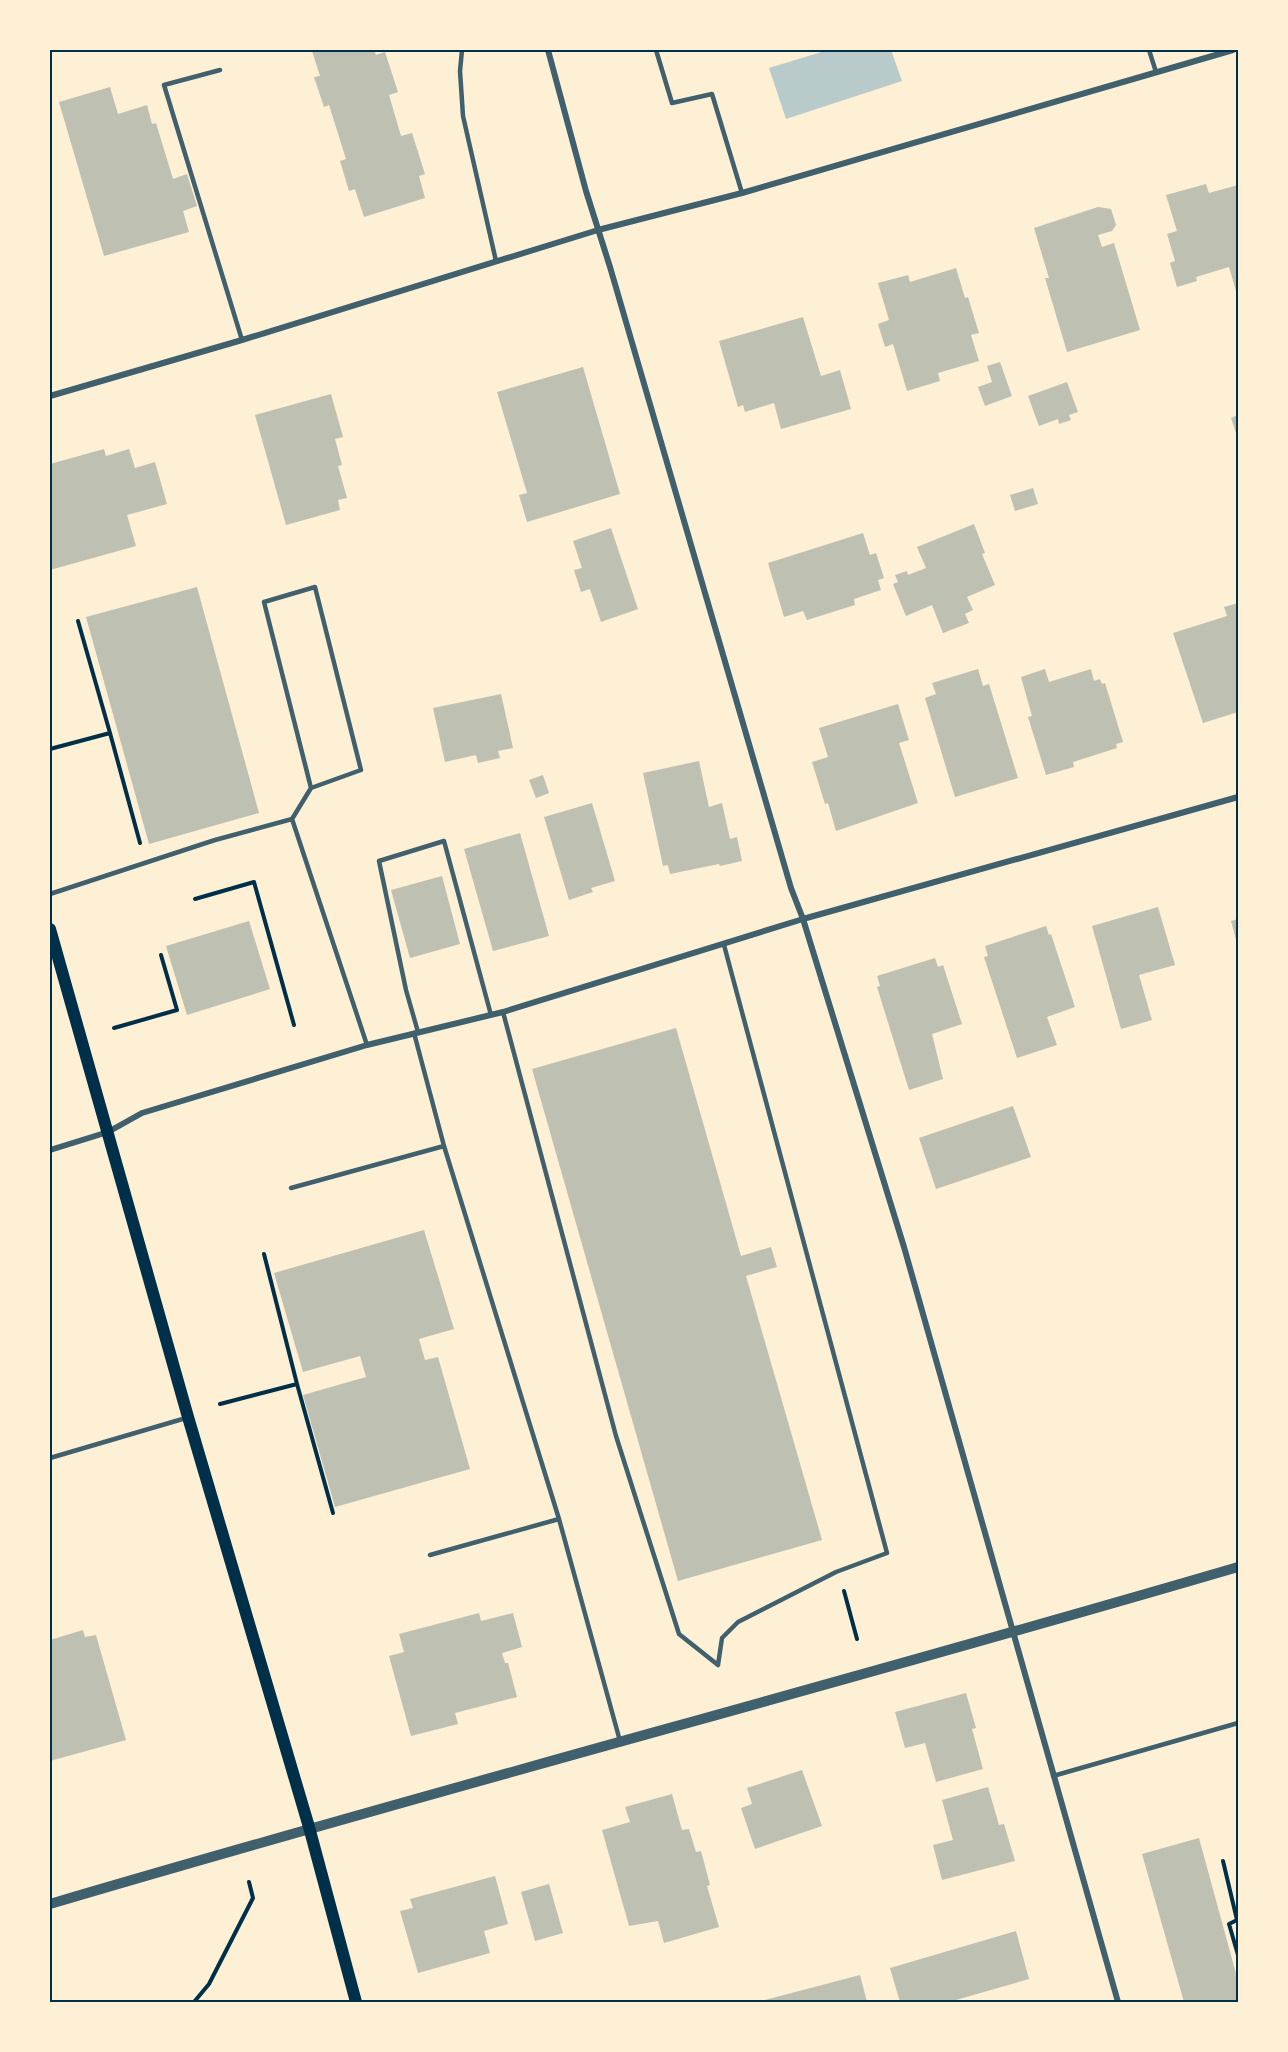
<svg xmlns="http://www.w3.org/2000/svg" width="1288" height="2052" viewBox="0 0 1288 2052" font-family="'Sofia Sans Condensed',sans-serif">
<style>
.green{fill:#b9caca}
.building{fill:#bec0b2}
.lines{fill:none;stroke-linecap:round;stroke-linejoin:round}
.path{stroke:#003049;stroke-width:4}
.service{stroke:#3f606c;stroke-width:4.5}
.minor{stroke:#3f606c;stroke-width:6}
.tertiary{stroke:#3f606c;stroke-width:10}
.secondary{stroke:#003049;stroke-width:12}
.neatline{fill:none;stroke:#003049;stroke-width:2}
</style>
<rect width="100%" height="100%" fill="#fdf0d5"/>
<path class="green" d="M828,50H891L902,81L786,119L769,68Z"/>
<path class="building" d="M317,50H374L376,55L385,52L398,92L389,95L401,136L412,133L425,174L419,176L425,198L364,217L355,189L349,191L340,161L346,159L329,105L324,107L314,77L320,76L312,51Z
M110,87L118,114L147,105L152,124L156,123L173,179L187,174L197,206L183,211L189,232L104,256L59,102Z
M1206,184L1209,193L1238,185V298L1229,267L1196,277L1197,281L1177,287L1170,263L1175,261L1167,234L1177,231L1166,195Z
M1098,207L1111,209L1116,225L1112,231L1098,235L1102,247L1114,243L1140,330L1067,352L1045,278H1049L1034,228Z
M956,268L965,298L968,297L979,333L971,335L979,361L938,373L940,381L907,391L893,344L885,347L878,324L889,320L878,283L908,275L910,282Z
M803,317L821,376L840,370L851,409L781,429L774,403L745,412L743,405L738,407L719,341Z
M1000,362L1012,396L985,406L978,387L992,382L987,366Z
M583,367L620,494L527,522L519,495L527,493L497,392Z
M1067,382L1078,412L1069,415L1071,420L1059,424L1058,419L1039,426L1028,396Z
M331,394L343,437L335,439L342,465L338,466L347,498L338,500L340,510L286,525L255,415Z
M1238,415V439L1231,418Z
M104,449L106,456L129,449L135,468L155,462L167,504L127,515L136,546L50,570V464Z
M1033,488L1038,504L1015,511L1010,495Z
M974,524L985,553L982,554L995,585L967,597L973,610L965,614L969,623L943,633L932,605L906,616L893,584L898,582L895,575L907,571L908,575L926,568L917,547Z
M611,528L638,609L601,622L590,589L581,592L574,570L582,568L573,541Z
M863,533L870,555L876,553L884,578L878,580L881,590L854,599L855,605L807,620L803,611L784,617L768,563Z
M197,587L259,813L149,844L86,617Z
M1238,603V712L1203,723L1173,633L1227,616L1224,607Z
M978,669L983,686L989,684L1018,778L955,797L925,698L936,694L932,683Z
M1045,669L1049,682L1091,669L1094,681L1100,679L1102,684L1105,683L1123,742L1116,744L1117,748L1073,762L1074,767L1046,775L1028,717L1032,716L1021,677Z
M501,694L513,748L498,751L500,758L478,763L476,755L445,762L433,708Z
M898,704L909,740L899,743L918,803L836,831L828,803L825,804L812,762L828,757L819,728Z
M699,761L709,807L722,803L730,839L737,837L742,861L720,866L719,864L670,874L668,865L663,866L643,773Z
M543,775L549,793L536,798L529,780Z
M592,803L615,881L591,888L593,892L569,900L544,817Z
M520,833L549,936L493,951L464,849Z
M442,876L460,944L410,958L391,890Z
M1158,907L1175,965L1139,975L1152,1020L1121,1029L1092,926Z
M1238,919V947L1231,921Z
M249,921L270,989L187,1015L166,946Z
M1046,926L1049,935L1051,934L1075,1007L1047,1017L1057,1045L1017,1058L984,957L988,956L985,946Z
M935,958L938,967L943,965L962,1024L932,1034L943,1079L909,1090L877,987L880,986L877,976Z
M676,1028L741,1256L771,1247L777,1267L746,1276L822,1540L678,1581L532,1069Z
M1013,1106L1031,1157L936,1189L919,1138Z
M424,1230L454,1329L419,1339L425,1360L438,1357L470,1469L335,1507L303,1395L366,1377L360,1356L303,1372L274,1273Z
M479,1613L481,1621L513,1613L522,1647L502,1653L505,1663H508L517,1697L455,1713L458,1724L411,1736L389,1656L404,1652L399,1634Z
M83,1630L85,1637L96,1635L126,1740L50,1761V1640Z
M966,1693L976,1728L972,1729L983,1769L936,1782L925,1743L905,1748L895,1712Z
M802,1770L822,1826L755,1849L741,1808L752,1804L747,1788Z
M988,1787L999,1825L1004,1824L1015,1861L942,1880L933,1845L953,1840L942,1800Z
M672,1794L682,1830L689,1829L696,1852L701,1851L710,1885L707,1886L719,1927L664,1943L658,1921L629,1926L602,1830L630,1822L625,1807Z
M1199,1838L1238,1981V2002H1184L1142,1854Z
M495,1876L508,1924L484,1931L490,1953L418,1973L400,1911L413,1908L410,1899Z
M549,1884L563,1933L535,1941L521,1892Z
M1016,1931L1029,1979L949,2002H900L890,1968Z
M860,1975L867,2002H757Z"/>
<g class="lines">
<path class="path" d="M110,733L140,843
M50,749L110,733L78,621
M195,899L254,882L294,1025
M114,1028L177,1010L161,955
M297,1384L333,1513
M220,1404L297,1384L264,1254
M844,1591L857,1639
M1223,1861L1237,1920L1229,1924L1238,1955
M194,2002L209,1984L253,1898L249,1882"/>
<path class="service" d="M462,50L460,71L463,116L496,261
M656,50L672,103L712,94L742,193
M1149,50L1156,72
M220,70L164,85L242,340
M311,788L264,602L315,587L361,770L311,788L292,819L367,1045
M50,894L215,840L292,819
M503,1012L616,1436L679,1634L718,1665
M418,1032L406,990L379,861L444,841L491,1015
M414,1033L444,1146L559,1519L620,1741
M291,1188L444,1146
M50,1458L186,1418
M430,1555L559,1519
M718,1665L722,1638L738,1622L836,1572L887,1553L724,945
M1053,1776L1238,1723"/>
<path class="minor" d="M548,50L586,191L610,267L791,888L803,919L904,1247L1118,2002
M50,396L242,340L598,230L742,193L1233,50
M50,1150L108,1132L142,1113L367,1045L503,1012L803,919L1238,797"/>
<path class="tertiary" d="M50,1904C445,1787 843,1683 1238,1567"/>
<path class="secondary" d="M50,929L188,1417L309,1827L356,2002"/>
</g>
<rect width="1288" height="2052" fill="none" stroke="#fdf0d5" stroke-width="102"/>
<rect x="51" y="51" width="1186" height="1950" class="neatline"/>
</svg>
